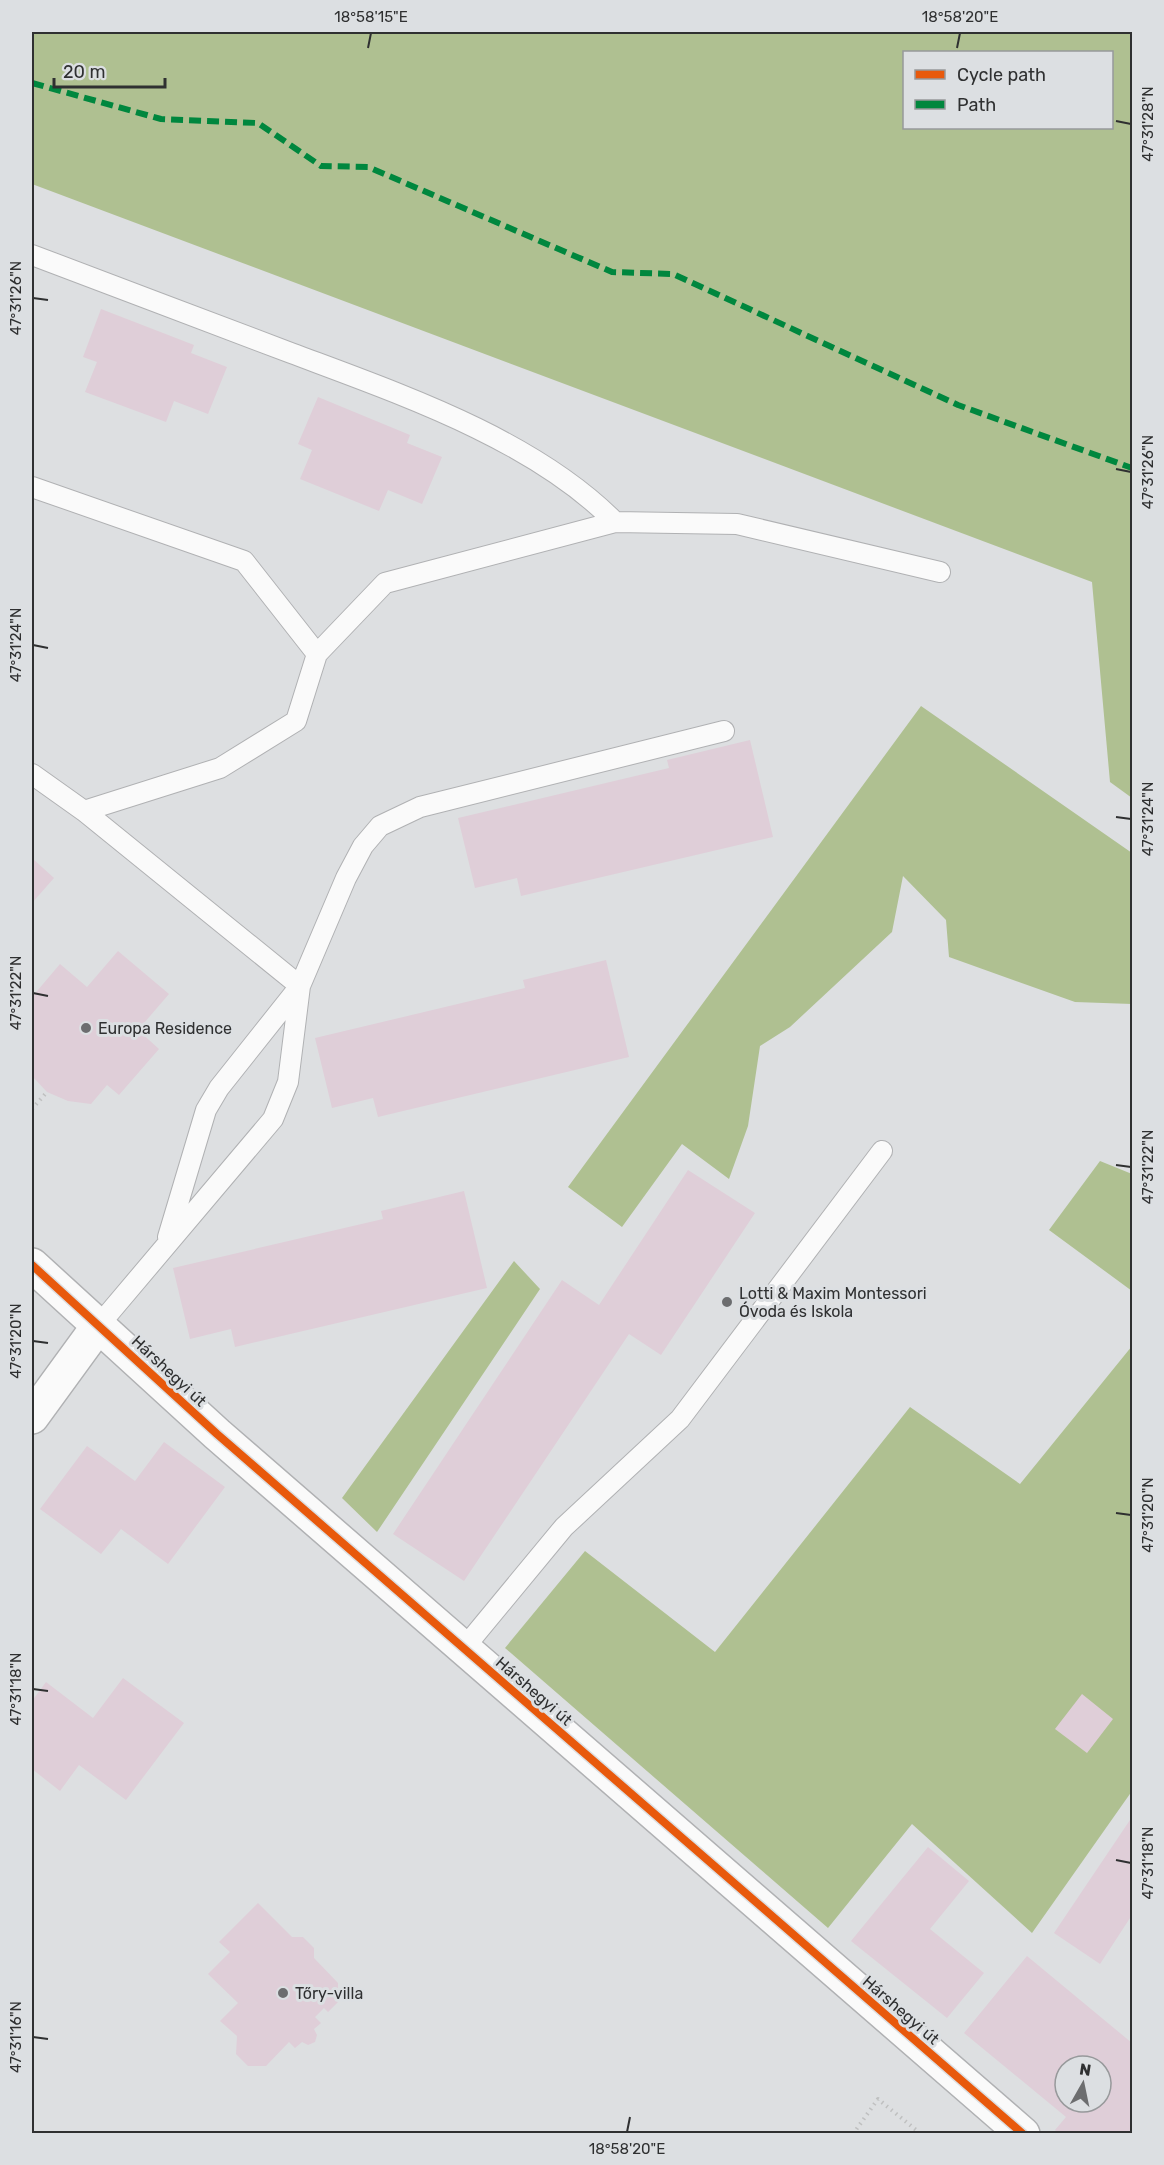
<svg xmlns="http://www.w3.org/2000/svg" width="1164" height="2165" viewBox="0 0 1164 2165" font-family="Rubik,sans-serif">
<style>
.forest{fill:#afc091;fill-rule:evenodd}
.building{fill:#dfced8;fill-rule:evenodd}
.lines{fill:none;stroke-linecap:round;stroke-linejoin:round}
.lane-casing{stroke:#b0b1b3;stroke-width:22}
.street-casing{stroke:#b0b1b3;stroke-width:36}
.path{stroke:#bfc0c0;stroke-width:4;stroke-dasharray:1.5 4.5;stroke-linecap:butt}
.lane{stroke:#fafafa;stroke-width:20}
.street{stroke:#fafafa;stroke-width:33}
.quiet{stroke:#00873e;stroke-width:6;stroke-dasharray:12 6;stroke-linecap:butt}
.cycleway-casing{stroke:#dcdfe2;stroke-width:11}
.cycleway{stroke:#e8590c;stroke-width:8}
.ticks{fill:none;stroke:#2f3031;stroke-width:2}
.poi-dot{fill:#6c6d6f;stroke:#dcdfe2;stroke-width:2}
.labels{text-anchor:middle;dominant-baseline:central;stroke-width:6;stroke-linejoin:round;paint-order:stroke}
.poi-label{font-size:16px;fill:#2f3031;stroke:#dcdfe2;text-anchor:start}
.street-label{font-size:16px;fill:#2f3031;stroke:#dcdfe2}
.neatline{fill:none;stroke:#2f3031;stroke-width:2}
.ticks-label{font-size:15px;text-anchor:middle;fill:#2f3031}
</style>
<rect width="100%" height="100%" fill="#dddfe1"/>
<path class="forest" d="M32,32H1132V798L1110,782L1092,582L32,184ZM904,52H1112V128H904Z
M921,706L1132,853V1004L1075,1002L949,957L946,920L903,876L892,932L790,1027L760,1046L748,1126L729,1179L682,1144L622,1227L568,1187Z
M1100,1161L1132,1174V1291L1049,1230Z
M514,1261L540,1289L377,1532L342,1498Z
M1132,1346V1791L1032,1933L912,1824L828,1928L505,1648L585,1551L715,1652L910,1407L1020,1484Z"/>
<path class="building" d="M101,309L194,345L191,353L227,367L208,414L174,401L166,422L85,392L97,362L83,357Z
M318,397L410,435L407,443L442,457L422,504L388,490L379,511L300,479L312,450L298,444Z
M750,740L773,837L521,896L517,878L475,888L458,818L669,768L667,760Z
M32,858L54,878L32,903Z
M118,951L169,994L138,1030L159,1049L119,1095L107,1085L91,1104L68,1101L47,1092L32,1076V1026L34,1023L32,1020V997L60,964L87,987Z
M606,960L629,1057L378,1117L373,1098L332,1108L315,1038L525,988L523,980Z
M688,1170L755,1213L661,1355L629,1334L464,1581L393,1534L562,1280L599,1305Z
M464,1191L487,1288L235,1347L231,1329L190,1339L173,1268L383,1219L381,1211Z
M164,1442L225,1487L168,1564L121,1529L101,1554L40,1509L87,1446L135,1481Z
M123,1678L184,1723L126,1800L79,1765L60,1791L32,1769V1701L46,1682L93,1718Z
M1082,1694L1113,1719L1087,1753L1055,1729Z
M1132,1817V1915L1100,1964L1054,1933Z
M928,1847L969,1881L930,1929L984,1973L947,2018L851,1941Z
M258,1903L292,1937H303L314,1948V1958L338,1983V2002L328,2012L324,2008L315,2017L321,2023L314,2029L317,2035L315,2042L308,2045L302,2042L295,2048L289,2042L266,2066H248L236,2054L237,2036L220,2021L238,2003L208,1974L230,1952L219,1942Z
M1027,1956L1132,2043V2134H1059L1055,2130L1066,2117L964,2033ZM1065,2066H1101V2102H1065Z"/>
<g class="lines">
<g class="lane-casing">
<path id="lane" d="M32,255C118,288 205,320 291,353C400,394 533,439 615,522
M32,487L244,561L317,654L296,721L220,768L84,811L32,774
M317,654L385,583L615,522L737,524L940,572
M84,811L300,986L219,1088L206,1110L168,1237
M99,1325L273,1119L288,1082L300,986L346,878L363,846L380,826L420,807L724,731
M464,1648L564,1527L680,1419L882,1151"/>
</g>
<g class="street-casing">
<path id="street" d="M32,1265L217,1434L1023,2134
M32,1417L99,1325"/>
</g>
<path class="path" d="M32,1109L47,1092
M853,2134L878,2099L921,2134"/>
<use href="#lane" class="lane"/>
<use href="#street" class="street"/>
<path class="quiet" d="M32,83L161,119L258,123L321,166L368,167L612,272L673,274L958,405L1132,468"/>
<g class="cycleway-casing">
<path id="cycleway" d="M32,1265L217,1434L1023,2134"/>
</g>
<use href="#cycleway" class="cycleway"/>
</g>
<path class="ticks" d="M368,48L371,33M957,48L960,33M1116,121L1131,124M33,298L48,300M1116,469L1131,472M33,645L48,648M1116,817L1131,819M33,993L48,996M1116,1165L1131,1167M33,1341L48,1343M1116,1513L1131,1515M33,1689L48,1691M1116,1860L1131,1863M33,2037L48,2039M627,2132L630,2117"/>
<g class="poi-dot">
<circle cx="86" cy="1028" r="6"/>
<circle cx="727" cy="1302" r="6"/>
<circle cx="283" cy="1993" r="6"/>
</g>
<g class="labels">
<g class="poi-label">
<text x="98" y="1028">Europa Residence</text>
<text x="739" y="1293">Lotti &amp; Maxim Montessori<tspan x="739" dy="18">Óvoda és Iskola</tspan></text>
<text x="295" y="1993">Tőry-villa</text>
</g>
<g class="street-label">
<text transform="translate(169 1371) rotate(43)">Hárshegyi út</text>
<text transform="translate(534 1691) rotate(41)">Hárshegyi út</text>
<text transform="translate(901 2010) rotate(41)">Hárshegyi út</text>
</g>
</g>
<rect width="1164" height="2165" fill="none" stroke="#dcdfe2" stroke-width="66"/>
<rect x="903" y="51" width="210" height="78" fill="#dcdfe2" stroke="#97999b" stroke-width="1.5"/>
<rect x="915" y="70" width="30" height="9" fill="#e8590c" stroke="#97999b" stroke-width="1.5"/>
<text x="957" y="81" font-size="18" fill="#2f3031">Cycle path</text>
<rect x="915" y="100" width="30" height="9" fill="#00873e" stroke="#97999b" stroke-width="1.5"/>
<text x="957" y="111" font-size="18" fill="#2f3031">Path</text>
<g transform="translate(1083 2084) rotate(9)"><circle r="28" fill="#dcdfe2" stroke="#97999b" stroke-width="1.5"/>
<path d="M0-4.5L10 22L0 15L-10 22Z" fill="#6c6d6f"/>
<text y="-9" font-size="16" font-weight="bold" text-anchor="middle" fill="#2f3031">N</text>
</g>
<path d="M54 78v9h111v-9" fill="none" stroke="#2f3031" stroke-width="3"/>
<text x="63" y="78" font-size="18" fill="#2f3031" stroke="#dcdfe2" stroke-width="4.5" paint-order="stroke">20 m</text>
<rect x="33" y="33" width="1098" height="2099" class="neatline"/>
<g class="ticks-label">
<text x="371" y="22">18°58'15"E</text>
<text x="960" y="22">18°58'20"E</text>
<text transform="translate(1148 124) rotate(-90)" y="5">47°31'28"N</text>
<text transform="translate(16 298) rotate(-90)" y="5">47°31'26"N</text>
<text transform="translate(1148 472) rotate(-90)" y="5">47°31'26"N</text>
<text transform="translate(16 645) rotate(-90)" y="5">47°31'24"N</text>
<text transform="translate(1148 819) rotate(-90)" y="5">47°31'24"N</text>
<text transform="translate(16 993) rotate(-90)" y="5">47°31'22"N</text>
<text transform="translate(1148 1167) rotate(-90)" y="5">47°31'22"N</text>
<text transform="translate(16 1341) rotate(-90)" y="5">47°31'20"N</text>
<text transform="translate(1148 1515) rotate(-90)" y="5">47°31'20"N</text>
<text transform="translate(16 1689) rotate(-90)" y="5">47°31'18"N</text>
<text transform="translate(1148 1863) rotate(-90)" y="5">47°31'18"N</text>
<text transform="translate(16 2037) rotate(-90)" y="5">47°31'16"N</text>
<text x="627" y="2154">18°58'20"E</text>
</g>
</svg>
